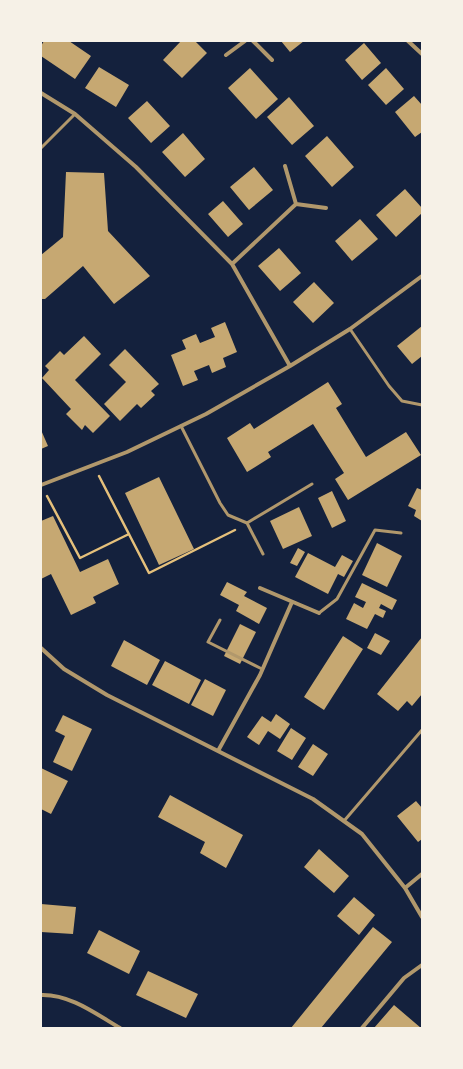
<svg xmlns="http://www.w3.org/2000/svg" width="463" height="1069" viewBox="0 0 463 1069" font-family="Karla,sans-serif">
<style>
.building{fill:#c6a872}
.lines{fill:none;stroke-linecap:round;stroke-linejoin:round}
.path{stroke:#e5c07b;stroke-width:2.5}
.service{stroke:#b1986c;stroke-width:3}
.minor{stroke:#b1986c;stroke-width:4}
</style>
<rect width="100%" height="100%" fill="#14213d"/>
<path class="building" d="M44,41H69L91,56L75,79L41,56V46Z
M181,41H195L207,53L182,78L163,60Z
M281,41H304L290,52Z
M364,43L381,63L362,80L345,60Z
M99,67L129,85L116,107L85,88Z
M250,68L278,99L256,119L228,88Z
M386,68L404,89L386,105L368,85Z
M414,96L422,105V132L415,137L395,112Z
M289,97L314,126L292,145L267,117Z
M147,101L170,126L151,143L128,118Z
M183,133L205,159L185,177L162,152Z
M327,136L354,167L332,187L305,156Z
M254,167L273,190L249,210L230,187Z
M66,172L104,173L108,231L150,276L114,304L83,266L45,299H41V255L63,237Z
M405,189L422,208V213L396,237L376,215Z
M223,201L243,224L228,237L208,214Z
M360,219L378,239L352,261L335,241Z
M279,248L301,273L280,291L258,266Z
M314,282L334,303L313,323L293,302Z
M225,322L237,352L223,358L226,367L212,373L209,365L194,371L198,380L183,386L171,355L186,349L182,340L196,334L200,343L215,337L211,328Z
M422,326V356L412,364L397,346Z
M84,336L101,354L75,380L110,416L93,433L85,425L82,430L66,414L71,409L42,378L49,370L45,366L60,351L64,355Z
M125,349L159,384L151,391L155,395L141,408L137,404L120,421L104,404L126,382L109,365Z
M328,382L342,404L336,408L366,457L406,432L421,455L348,500L335,479L344,473L313,424L268,452L271,457L247,472L227,438L250,423L254,429Z
M41,430L48,446L41,449Z
M159,477L194,549L159,565L125,493Z
M417,488L422,490V521L414,516L416,510L408,506Z
M332,491L346,521L332,528L318,498Z
M299,507L312,536L283,549L270,521Z
M53,516L80,572L108,559L119,584L93,597L96,603L71,615L51,574L41,579V521Z
M377,543L402,556L387,587L362,575Z
M298,548L305,552L297,566L290,563Z
M308,553L335,567L342,555L353,561L344,577L338,574L328,594L295,577Z
M227,582L247,592L244,596L267,608L259,624L236,611L239,605L220,595Z
M362,583L397,600L392,610L381,604L379,608L386,611L383,618L375,614L367,629L346,619L354,603L363,608L366,602L355,597Z
M240,624L256,632L240,664L224,656Z
M375,633L390,641L381,655L367,648Z
M343,636L363,649L324,710L304,697Z
M422,637V694L412,706L407,701L398,711L377,694Z
M124,640L160,660L147,685L111,666Z
M165,661L201,680L189,704L152,685Z
M205,679L226,690L213,716L191,705Z
M276,714L290,724L280,739L268,731L259,745L247,737L262,716L271,722Z
M63,715L92,729L72,771L53,762L65,736L55,731Z
M291,728L306,738L292,760L277,751Z
M313,744L328,754L313,776L298,767Z
M41,768L68,781L51,814L41,809Z
M170,795L243,835L226,868L200,853L205,842L158,817Z
M416,801L422,808V839L418,842L397,816Z
M319,849L349,876L334,893L304,867Z
M354,897L375,915L359,935L337,916Z
M41,904L76,907L73,934L41,932Z
M373,927L392,942L321,1028H291Z
M99,930L140,951L129,974L87,953Z
M148,971L198,994L186,1018L136,995Z
M394,1005L421,1028H374Z"/>
<g class="lines">
<path class="path" d="M99,476L149,573L235,530
M47,496L80,558L129,534"/>
<path class="service" d="M41,148L75,114
M350,329L389,386L402,401L422,405
M181,426L220,503L228,515L247,523L263,554
M247,523L312,484
M319,613L337,599L375,530L401,533
M220,620L208,642L262,669
M344,821L422,730"/>
<path class="minor" d="M253,41L272,60
M408,41L422,54
M226,55L245,41
M41,93L75,114L136,167L232,264L290,366
M285,166L296,204L326,208
M232,264L296,204
M41,485L127,452L206,414L290,366L350,329L422,276
M260,588L319,613
M41,648L64,669L107,695L313,799L362,834L405,888L422,917
M218,751L260,675L292,602
M405,888L422,874
M41,995C70,994 96,1014 120,1028
M362,1028L404,978L422,965"/>
</g>
<rect width="463" height="1069" fill="none" stroke="#f6f1e7" stroke-width="84"/>
</svg>
